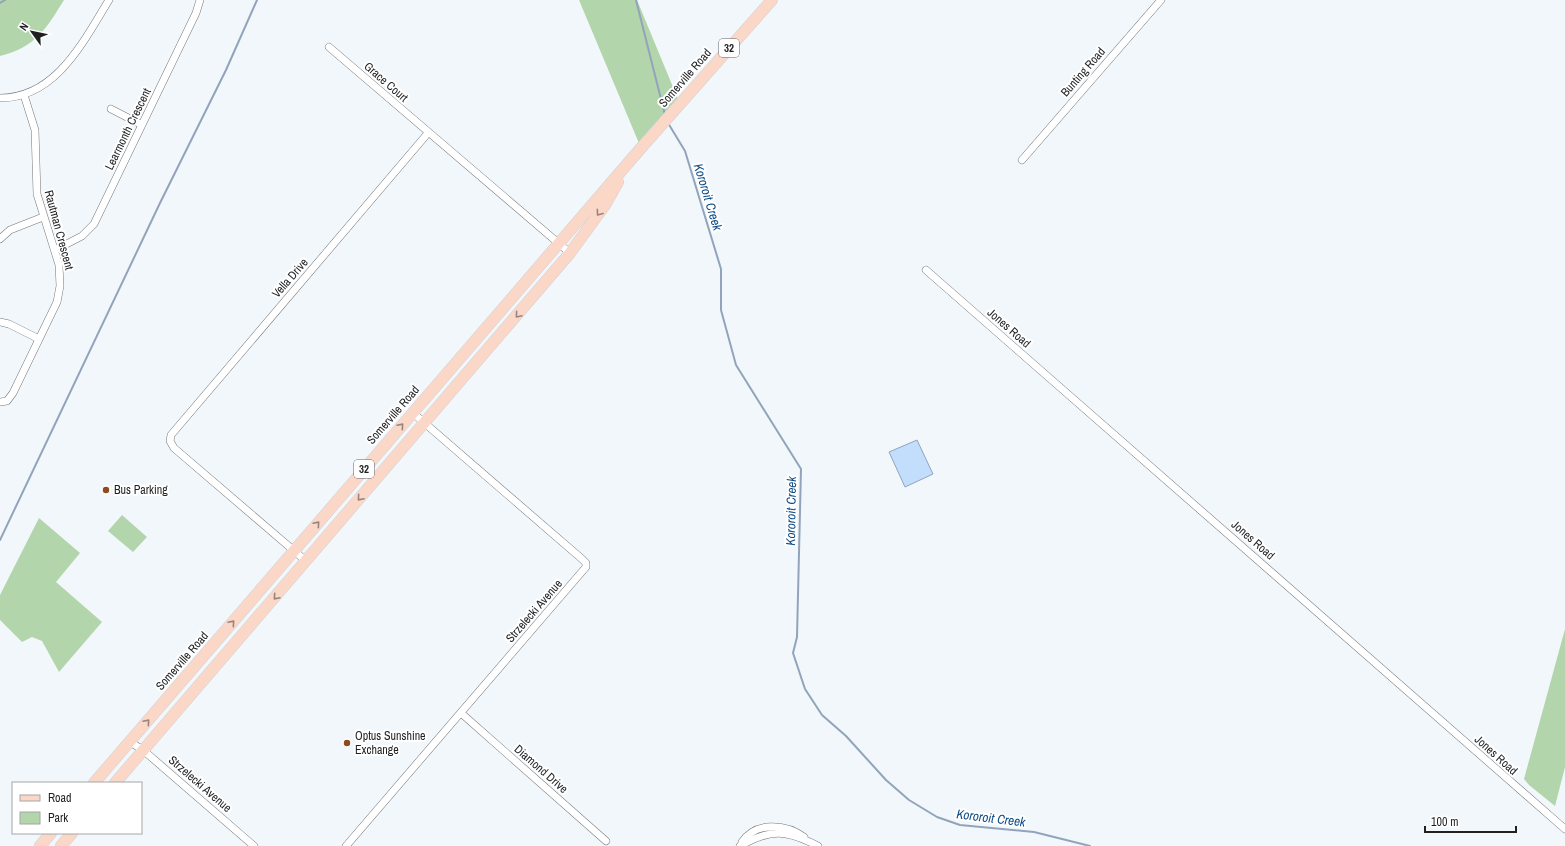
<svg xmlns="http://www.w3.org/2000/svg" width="1565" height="846" viewBox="0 0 1565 846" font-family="'Archivo Narrow',sans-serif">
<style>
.green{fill:#b3d5ab}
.water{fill:#c3ddfc;stroke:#92a4bb}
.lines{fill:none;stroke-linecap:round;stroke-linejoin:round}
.stream{stroke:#92a4bb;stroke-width:2}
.minor-casing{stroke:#74787c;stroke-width:8}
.primary-casing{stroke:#d2d2d3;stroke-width:12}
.minor{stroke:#fff;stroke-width:7}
.primary{stroke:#fbd7c8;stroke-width:11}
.oneway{stroke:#98857d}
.poi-dot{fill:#8f4b1e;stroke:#fff;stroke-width:1.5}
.labels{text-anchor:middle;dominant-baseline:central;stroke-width:4;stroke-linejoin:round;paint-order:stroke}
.shield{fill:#fff;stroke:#626364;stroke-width:1}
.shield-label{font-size:11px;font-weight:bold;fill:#1f2022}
.street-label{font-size:12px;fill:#1f2022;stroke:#fff}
.poi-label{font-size:12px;fill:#1f2022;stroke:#fff;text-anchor:start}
.water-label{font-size:13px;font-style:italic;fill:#0e4c88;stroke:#fff}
</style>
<rect width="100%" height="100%" fill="#f2f7fb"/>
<path class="green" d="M0,0H64C46,29 36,47 0,56Z
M579,0H637L680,104L641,148Z
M122,515L147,537L133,552L108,531Z
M39,518L80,553L56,582L102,622L59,672L42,641L32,637L22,642L0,620V595Z
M1565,629V767L1555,806L1529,785L1524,779Z"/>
<path class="water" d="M917,440L933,474L905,487L889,452Z"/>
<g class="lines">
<path class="stream" d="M636,0L665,115
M0,3L5,0
M668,123L685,151L721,269V310L736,365L801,469L797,637L793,653L805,689L822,715L846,736L886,780L909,800L937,817L960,825L1034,832L1090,846
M0,540L160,203L226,70L257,0"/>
<g class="minor-casing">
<path id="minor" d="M329,47L570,253
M0,98C56,98 83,42 109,0
M111,109L142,125
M1022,160L1161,0
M0,239L10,230L43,217
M55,250L82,236L94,224L196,13L200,0
M926,270L1565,829
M0,322L9,324L39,339
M0,402L7,401L13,393L57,302L60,286L59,265L37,194L35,130L24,95
M306,561L174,448L170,441L171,435L428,133
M461,713L606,841
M130,742L143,750L254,846
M742,842C756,821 786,824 804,837
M346,846L586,567V563L582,559L413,413
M740,846C771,828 787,830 818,846"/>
</g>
<g class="primary-casing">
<path id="primary" d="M94,783L641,148L772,0
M115,783L570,253L605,205L618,182
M40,846L51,833
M61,846L72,833"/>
</g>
<use href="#minor" class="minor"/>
<use href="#primary" class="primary"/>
</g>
<defs><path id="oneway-chevron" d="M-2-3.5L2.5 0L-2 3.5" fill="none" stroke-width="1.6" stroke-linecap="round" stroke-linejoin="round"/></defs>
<g class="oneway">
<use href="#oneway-chevron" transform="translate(599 213) rotate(126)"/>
<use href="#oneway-chevron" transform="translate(518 315) rotate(130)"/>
<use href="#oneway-chevron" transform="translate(401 426) rotate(-49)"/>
<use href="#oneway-chevron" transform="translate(360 498) rotate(131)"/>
<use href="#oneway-chevron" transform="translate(317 524) rotate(-49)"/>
<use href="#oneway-chevron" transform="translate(276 597) rotate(131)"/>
<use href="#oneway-chevron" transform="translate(232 623) rotate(-49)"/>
<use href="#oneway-chevron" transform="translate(147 722) rotate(-49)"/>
</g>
<g class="poi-dot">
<circle cx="106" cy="490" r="4"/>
<circle cx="347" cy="743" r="4"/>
</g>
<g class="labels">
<g class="shield">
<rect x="719" y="39" width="20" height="18" rx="3"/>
<rect x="354" y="460" width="20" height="18" rx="3"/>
</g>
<g class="shield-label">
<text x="729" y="48">32</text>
<text x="364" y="469">32</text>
</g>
<g class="street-label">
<text transform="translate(1083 72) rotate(-49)">Bunting Road</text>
<text transform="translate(685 78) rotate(-49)">Somerville Road</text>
<text transform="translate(386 82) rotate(41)">Grace Court</text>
<text transform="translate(128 129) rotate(-64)">Learmonth Crescent</text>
<text transform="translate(59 230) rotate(75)">Rautman Crescent</text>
<text transform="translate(290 278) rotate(-49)">Vella Drive</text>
<text transform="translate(1009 328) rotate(41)">Jones Road</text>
<text transform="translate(393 415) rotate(-49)">Somerville Road</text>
<text transform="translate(1253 540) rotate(41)">Jones Road</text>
<text transform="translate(534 611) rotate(-49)">Strzelecki Avenue</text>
<text transform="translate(182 661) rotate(-49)">Somerville Road</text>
<text transform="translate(1496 755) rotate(42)">Jones Road</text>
<text transform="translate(541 769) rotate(41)">Diamond Drive</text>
<text transform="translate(200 784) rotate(41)">Strzelecki Avenue</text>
</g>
<g class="poi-label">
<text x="114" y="490">Bus Parking</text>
<text x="355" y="736">Optus Sunshine<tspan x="355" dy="14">Exchange</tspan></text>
</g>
<g class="water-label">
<text transform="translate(708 197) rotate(73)">Kororoit Creek</text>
<text transform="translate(791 511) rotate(-89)">Kororoit Creek</text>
<text transform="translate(991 818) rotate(7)">Kororoit Creek</text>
</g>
</g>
<rect x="12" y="782" width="130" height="52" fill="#ffffff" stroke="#a5a6a7"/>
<rect x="20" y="795" width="20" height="6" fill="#fbd7c8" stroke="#a5a6a7"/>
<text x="48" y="802" font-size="12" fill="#1f2022">Road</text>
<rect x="20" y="812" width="20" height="12" fill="#b3d5ab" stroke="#a5a6a7"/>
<text x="48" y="822" font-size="12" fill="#1f2022">Park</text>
<g transform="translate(32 32) rotate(303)" stroke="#ffffff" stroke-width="3" paint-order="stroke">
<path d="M0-3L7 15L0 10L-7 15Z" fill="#1f2022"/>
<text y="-6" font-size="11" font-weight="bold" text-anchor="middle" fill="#1f2022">N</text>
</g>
<path d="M1425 826v6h91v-6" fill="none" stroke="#1f2022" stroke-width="2"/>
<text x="1431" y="826" font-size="12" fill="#1f2022" stroke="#ffffff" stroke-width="3" paint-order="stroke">100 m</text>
</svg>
